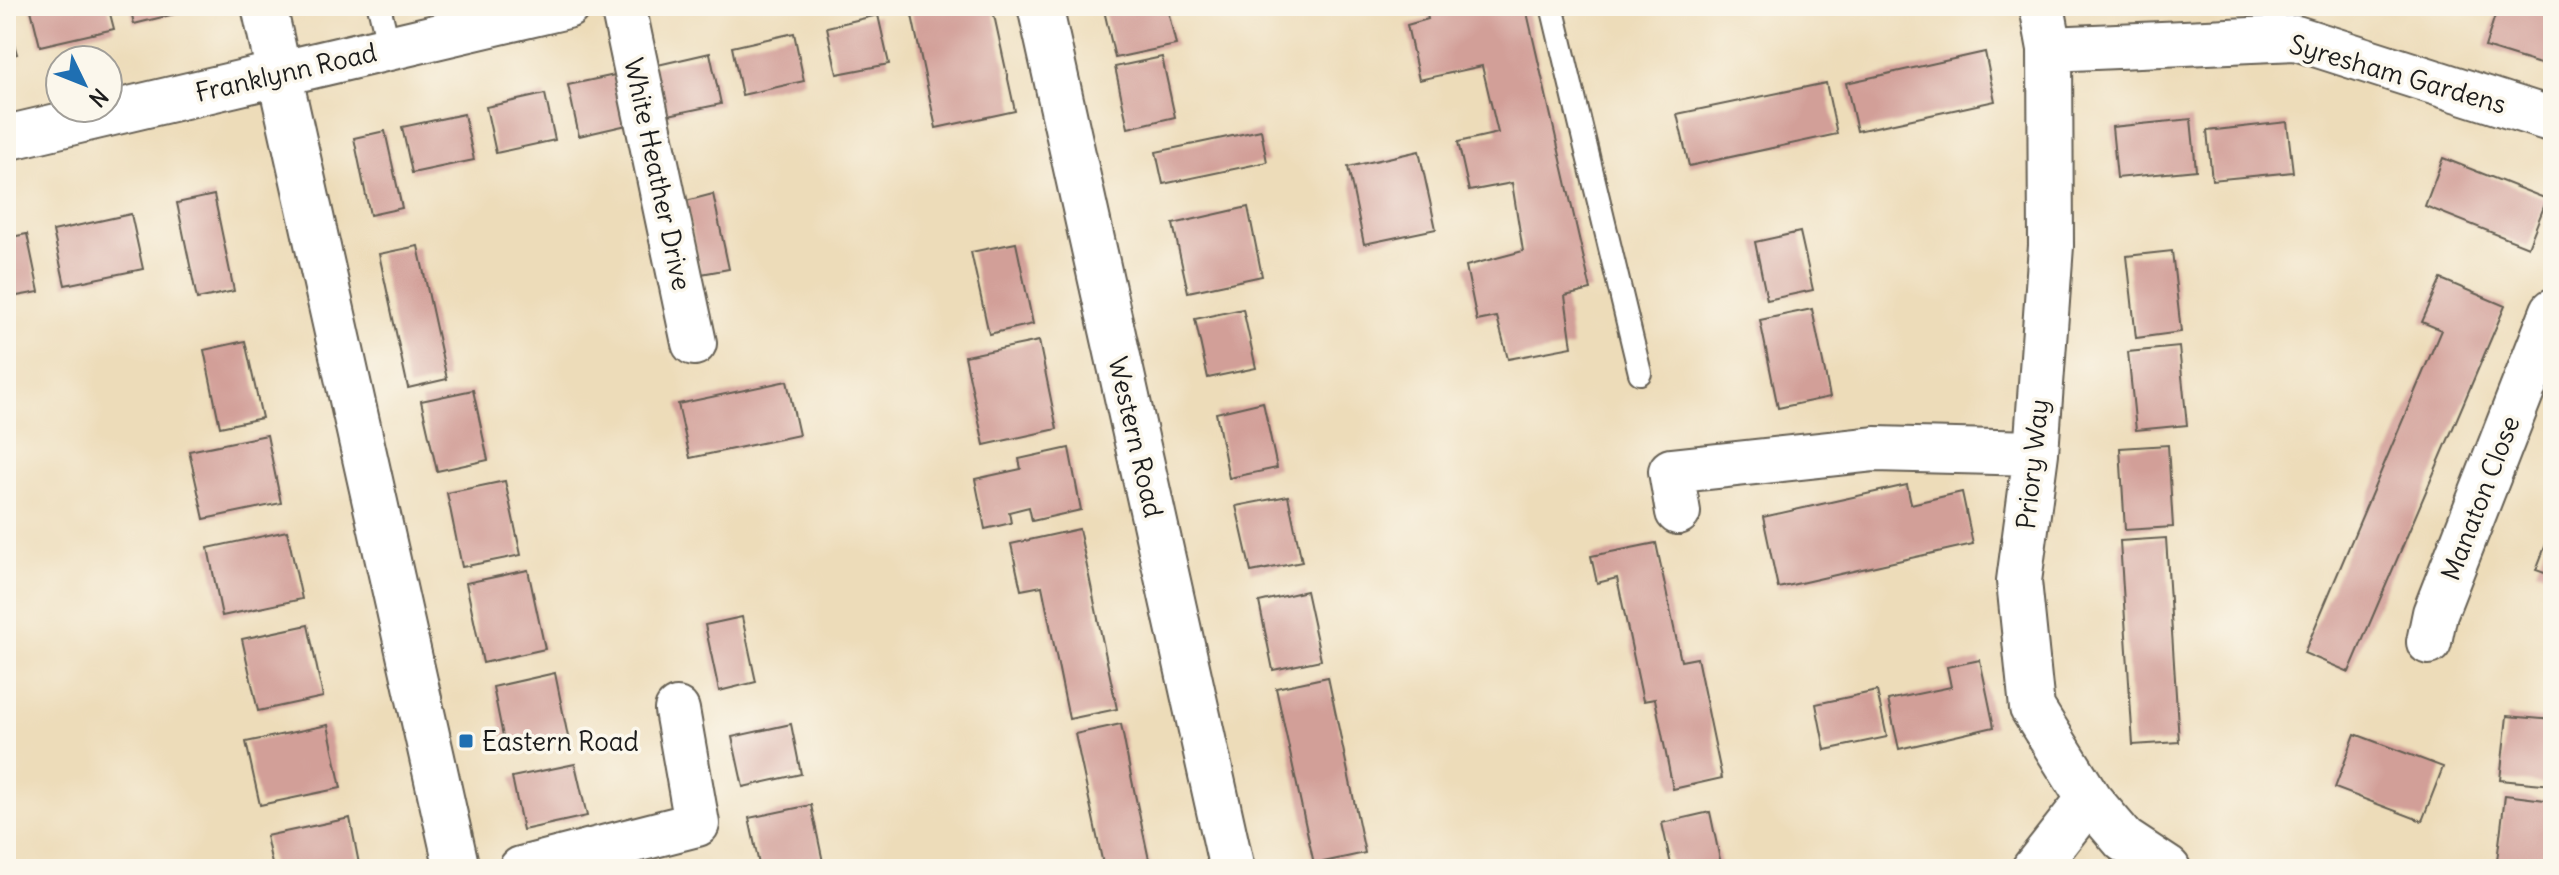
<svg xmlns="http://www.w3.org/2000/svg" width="2559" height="875" viewBox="0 0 2559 875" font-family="Delius,sans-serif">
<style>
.building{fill:#d29f98}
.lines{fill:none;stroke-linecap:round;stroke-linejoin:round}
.service-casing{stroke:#655f53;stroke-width:26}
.minor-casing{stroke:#655f53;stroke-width:48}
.secondary-casing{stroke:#655f53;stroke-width:48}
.service{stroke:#fff;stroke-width:22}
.minor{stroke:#fff;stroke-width:44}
.secondary{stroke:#fff;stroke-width:44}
.poi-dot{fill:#1f6fb2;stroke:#fbf7ec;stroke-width:3}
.labels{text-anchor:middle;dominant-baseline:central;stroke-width:7;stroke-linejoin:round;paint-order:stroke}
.street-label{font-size:26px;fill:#1c1c1c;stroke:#fbf7ec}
.poi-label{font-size:26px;fill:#1c1c1c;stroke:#fbf7ec;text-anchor:start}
</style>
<rect width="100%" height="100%" fill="#fbf7ec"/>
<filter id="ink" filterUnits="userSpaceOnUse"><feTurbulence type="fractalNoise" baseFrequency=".0125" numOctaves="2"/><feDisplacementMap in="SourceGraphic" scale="16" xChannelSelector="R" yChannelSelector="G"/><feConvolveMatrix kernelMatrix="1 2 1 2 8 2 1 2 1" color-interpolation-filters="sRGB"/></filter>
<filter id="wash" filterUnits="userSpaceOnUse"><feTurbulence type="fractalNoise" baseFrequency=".006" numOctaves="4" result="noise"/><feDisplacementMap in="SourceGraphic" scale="32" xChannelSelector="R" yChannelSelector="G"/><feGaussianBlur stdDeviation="1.8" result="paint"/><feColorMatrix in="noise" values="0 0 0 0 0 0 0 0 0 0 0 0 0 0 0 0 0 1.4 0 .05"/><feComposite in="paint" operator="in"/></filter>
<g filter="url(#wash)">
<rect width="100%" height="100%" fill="#eddcb9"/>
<g id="blocks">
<path class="building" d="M30,6H108L114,29L40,46Z
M130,6H203V7L134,24Z
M910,6H992L1015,111L936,128Z
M1103,6H1167L1176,45L1115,58Z
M1425,6H1501L1502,11L1526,8L1591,290L1565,296L1572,347L1508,359L1497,317L1477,321L1466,266L1523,251L1512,183L1469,191L1458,142L1498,133L1482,66L1419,80L1407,25L1428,19Z
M2498,6H2529L2553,12V68L2485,47Z
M878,15L889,64L837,74L827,27Z
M6,16L17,54L6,57Z
M794,33L804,81L742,95L732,47Z
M1985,52L1995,101L1857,131L1846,83Z
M710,53L721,104L659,117L649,67Z
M1162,57L1175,117L1128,128L1115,67Z
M629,72L640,122L579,136L568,85Z
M1826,83L1837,134L1689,166L1677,114Z
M545,94L555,140L496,153L486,107Z
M464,114L474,160L412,173L402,127Z
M2191,119L2196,170L2117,178L2112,127Z
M2287,122L2293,172L2212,180L2207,131Z
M1261,130L1267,162L1163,184L1156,152Z
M385,131L402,208L370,215L354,138Z
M1419,151L1436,229L1364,244L1348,167Z
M2443,158L2547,199L2528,247L2425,206Z
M713,194L729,269L701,274L686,201Z
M214,195L234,291L197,299L177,203Z
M1248,207L1262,276L1188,292L1173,224Z
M131,214L143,269L65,285L53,231Z
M1800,232L1813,290L1767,300L1755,242Z
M27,234L39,292L6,298V238Z
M1016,243L1033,324L989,334L971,252Z
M418,246L447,379L408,388L379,254Z
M2172,251L2181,332L2136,338L2127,256Z
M2441,279L2505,306L2349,672L2304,653L2441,330L2422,322Z
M1243,309L1256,368L1208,378L1195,319Z
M1812,309L1830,397L1778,408L1760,320Z
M245,341L262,418L220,427L204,350Z
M1039,341L1057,429L984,445L965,356Z
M2179,347L2187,425L2136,430L2128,352Z
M787,381L799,435L690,458L678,404Z
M473,390L488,460L437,471L421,401Z
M1263,402L1277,468L1229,478L1216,413Z
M267,435L281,503L204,519L189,451Z
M2168,445L2173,527L2125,530L2120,448Z
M1069,448L1081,510L1032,521L1029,507L1009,512L1011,523L985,529L975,479L1021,469L1019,459Z
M505,481L521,555L462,567L447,493Z
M1907,485L1911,504L1962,492L1973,544L1778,588L1763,517Z
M1288,496L1302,562L1251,572L1236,506Z
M2553,526V576L2536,570Z
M1079,529L1117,709L1069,719L1042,586L1021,590L1011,544Z
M287,531L302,599L222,616L208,548Z
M2166,538L2179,742L2133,745L2120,541Z
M1656,543L1681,661L1697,658L1722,778L1673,789L1655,699L1643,701L1617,578L1597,583L1591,556Z
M528,570L545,649L483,663L466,583Z
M1306,591L1321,660L1273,670L1259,602Z
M742,617L756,682L719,691L705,625Z
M308,625L323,697L258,711L242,639Z
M1980,660L1994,727L1899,749L1888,700L1951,687L1947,667Z
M555,673L568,737L506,751L493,687Z
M1328,677L1365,853L1314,864L1276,688Z
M1877,691L1887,737L1825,750L1816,704Z
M2507,716L2553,720V785L2500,780Z
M791,724L801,774L743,787L732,737Z
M1121,724L1130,771L1151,869H1104L1075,734Z
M328,725L341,788L260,805L246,742Z
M2355,734L2443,767L2422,821L2335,788Z
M575,764L587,816L523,830L512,777Z
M2505,795L2553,801L2548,869H2496Z
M811,805L823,862L790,869H760L749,818Z
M1710,812L1722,869H1672L1662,823Z
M350,818L360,869H273L266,836Z"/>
</g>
</g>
<g filter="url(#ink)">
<use href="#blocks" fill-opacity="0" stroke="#655f53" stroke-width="2"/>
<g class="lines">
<g class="service-casing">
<path id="service" d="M379,6L389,48
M1552,6L1640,373"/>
</g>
<g class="minor-casing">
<path id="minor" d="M264,6L457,869
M623,6L694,343
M1040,6L1232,869
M2042,6L2050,49L2051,246L2036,453L2019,581L2032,708L2089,799L2124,840L2168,869
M2050,49L2296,38L2553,120
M1678,512L1671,471L1875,449L2036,453
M2429,642L2435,613L2553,311
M521,869L697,824L677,710
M2034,869L2089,799"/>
</g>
<g class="secondary-casing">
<path id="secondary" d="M6,138L567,6"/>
</g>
<use href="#service" class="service"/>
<use href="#minor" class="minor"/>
<use href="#secondary" class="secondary"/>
</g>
</g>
<rect class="poi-dot" x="458" y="733" width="16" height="16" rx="4"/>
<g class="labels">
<g class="street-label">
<text transform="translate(286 72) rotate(-13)">Franklynn Road</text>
<text transform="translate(2398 74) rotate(16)">Syresham Gardens</text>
<text transform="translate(658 174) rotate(78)">White Heather Drive</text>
<text transform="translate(1136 437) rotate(77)">Western Road</text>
<text transform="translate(2032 464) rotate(-84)">Priory Way</text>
<text transform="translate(2480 498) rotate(-69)">Manaton Close</text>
</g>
<g class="poi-label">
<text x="482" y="741">Eastern Road</text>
</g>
</g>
<rect width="2559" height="875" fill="none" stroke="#fbf7ec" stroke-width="32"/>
<g transform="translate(84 84) rotate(133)"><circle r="38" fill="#fbf7ec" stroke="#a29f99" stroke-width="2"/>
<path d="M0-6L14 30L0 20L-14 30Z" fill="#1f6fb2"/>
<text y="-12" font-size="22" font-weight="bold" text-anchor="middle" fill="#1c1c1c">N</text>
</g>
</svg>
